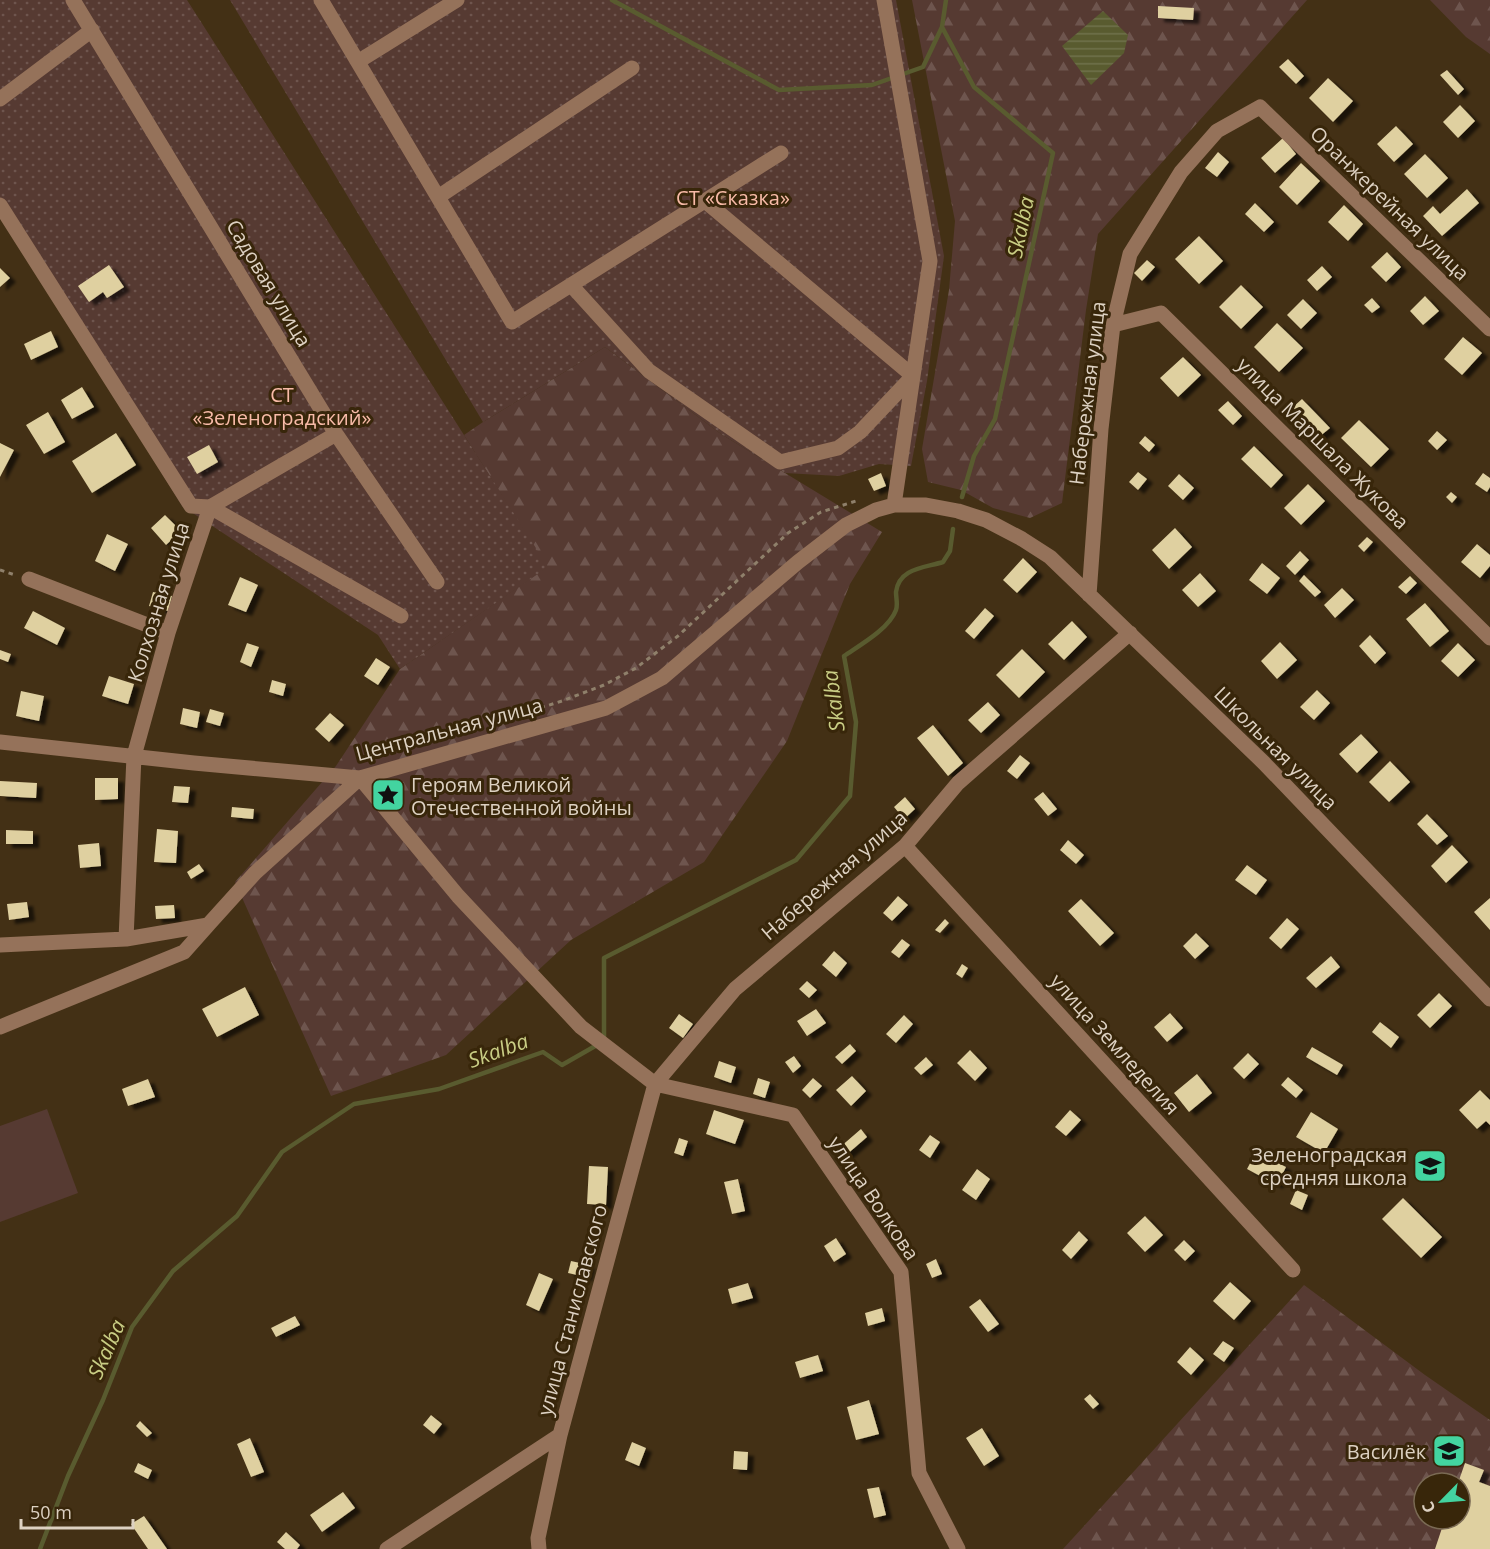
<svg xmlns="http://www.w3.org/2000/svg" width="1490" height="1549" viewBox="0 0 1490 1549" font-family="'Open Sans',sans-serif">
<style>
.grass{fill:#563a32}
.forest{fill:url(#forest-firs);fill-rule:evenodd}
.park{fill:url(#park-dots)}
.water{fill:url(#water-rules)}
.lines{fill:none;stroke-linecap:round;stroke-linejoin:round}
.stream{stroke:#595b2f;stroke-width:4.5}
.building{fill:#dfd0a0;filter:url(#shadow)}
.path{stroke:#8f806b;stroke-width:3;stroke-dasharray:4.5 4.5;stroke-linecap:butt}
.minor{stroke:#95725a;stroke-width:15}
.labels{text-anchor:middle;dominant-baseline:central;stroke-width:6;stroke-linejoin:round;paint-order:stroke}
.park-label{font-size:20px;fill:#f8bba8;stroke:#38260a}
.street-label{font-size:20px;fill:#ddd1c2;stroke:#38260a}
.poi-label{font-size:20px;fill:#ddd1c2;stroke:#38260a;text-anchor:end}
.water-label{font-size:21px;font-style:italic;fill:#c9cd84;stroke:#38260a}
</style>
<defs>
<pattern id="forest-firs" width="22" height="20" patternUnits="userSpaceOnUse" patternTransform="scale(1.5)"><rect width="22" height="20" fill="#563a32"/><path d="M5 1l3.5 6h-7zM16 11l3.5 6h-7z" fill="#6e554e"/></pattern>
<pattern id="park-dots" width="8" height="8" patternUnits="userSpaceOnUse" patternTransform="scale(1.5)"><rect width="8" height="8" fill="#563a32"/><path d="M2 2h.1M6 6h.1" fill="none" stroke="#6e554e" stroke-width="1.8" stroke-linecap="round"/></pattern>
<pattern id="water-rules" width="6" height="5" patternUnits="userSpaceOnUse" patternTransform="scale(1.5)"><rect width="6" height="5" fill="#595b2f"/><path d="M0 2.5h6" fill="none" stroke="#70724c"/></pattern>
<filter id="shadow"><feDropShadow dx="6" dy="4" stdDeviation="1.5" flood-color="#0009"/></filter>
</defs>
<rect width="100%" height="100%" fill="#433015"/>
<path class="grass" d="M47,1109L78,1193L0,1222V1126Z"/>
<path class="forest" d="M912,0H1307L1098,234L1086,310L1062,503L1030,518L993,508L961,490L928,482L922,449L949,290L955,221Z
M1430,0H1490V54L1466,37Z
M605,347L721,434L882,532L850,584L787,741L704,862L571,940L446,1055L331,1096L235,882L336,766L400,669L547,567L464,435L483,422Z
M1304,1285L1425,1375L1490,1420V1549H1063ZM1424,1483H1460V1519H1424Z"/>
<path class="park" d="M0,0H187L548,567L400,669L378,635L182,506L0,210Z
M230,0H896L944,256L927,381L911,466L879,464L839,476L785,473L721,434L605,347L483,422Z"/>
<path class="water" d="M1103,11L1128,35L1124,53L1091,85L1062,46Z"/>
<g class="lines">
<path class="stream" d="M612,0L779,90L872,85L923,67L942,27
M946,0L942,27L974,87L1053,153L995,419L974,456L962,497
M604,1041V958L796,860L850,796L856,722L844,656C860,645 889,629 896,610C898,605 896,598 896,592C899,568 924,568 943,562L950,551L953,529
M40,1549L68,1476L103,1400L132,1327L173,1271L237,1216L282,1152L354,1104L439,1089L543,1052L562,1065L597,1045"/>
</g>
<path class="building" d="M1158,6L1194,8L1193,20L1158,18Z
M1288,59L1304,76L1296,84L1279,67Z
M1447,70L1464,89L1458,95L1440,75Z
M1328,78L1353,101L1333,122L1309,98Z
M1460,105L1475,121L1458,138L1443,122Z
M1396,126L1413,144L1394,162L1377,144Z
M1283,138L1296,154L1275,173L1261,158Z
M1218,152L1229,162L1217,177L1205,168Z
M1425,154L1448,178L1427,198L1404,174Z
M1301,163L1320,181L1297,205L1279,187Z
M1467,189L1479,203L1442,236L1423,216L1433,206L1440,214Z
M1255,203L1274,222L1264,232L1245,214Z
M1344,205L1363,224L1348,241L1328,222Z
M1199,236L1223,261L1199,284L1175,259Z
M1387,252L1401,267L1386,282L1371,267Z
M1147,260L1155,267L1142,281L1134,273Z
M109,265L124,287L107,298L103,292L89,302L78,286Z
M1322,266L1332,277L1317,291L1307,280Z
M0,268L10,278L0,287Z
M1241,285L1263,307L1241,329L1219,307Z
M1425,296L1439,311L1423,325L1410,311Z
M1372,298L1380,307L1372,313L1364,305Z
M1303,299L1317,313L1301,329L1287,315Z
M1277,323L1303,348L1279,372L1254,347Z
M51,331L58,347L31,360L24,344Z
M1463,337L1482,353L1462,375L1444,359Z
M1183,357L1201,375L1178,397L1160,378Z
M82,387L94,407L72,419L61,400Z
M1302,399L1330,428L1319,437L1292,408Z
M1228,401L1242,416L1233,425L1218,410Z
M48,412L65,442L44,454L26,425Z
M1359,420L1389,449L1371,467L1341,438Z
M1437,431L1447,440L1437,450L1428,441Z
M116,433L136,465L92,493L72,461Z
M1145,436L1155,445L1149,452L1139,443Z
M0,443L14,450L0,477Z
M209,445L218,462L197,474L187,457Z
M1254,446L1283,475L1271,488L1241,459Z
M1138,472L1147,479L1138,490L1129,482Z
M881,473L886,486L874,491L868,479Z
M1483,473L1490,478V487L1487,492L1475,484Z
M1179,474L1194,488L1183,500L1168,486Z
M1308,484L1325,501L1301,525L1284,508Z
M1451,492L1457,497L1452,503L1446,497Z
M165,515L181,531L166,545L151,528Z
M1175,528L1192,547L1169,569L1152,550Z
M107,534L128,544L115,571L95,561Z
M1367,537L1373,542L1364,552L1358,546Z
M1477,544L1490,555V566L1480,578L1461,562Z
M1300,551L1309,560L1295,575L1286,566Z
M1023,558L1037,572L1017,593L1003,580Z
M1262,563L1280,578L1267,594L1249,580Z
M1200,573L1216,591L1198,607L1182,590Z
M1304,575L1321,592L1315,597L1299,581Z
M1410,576L1417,583L1406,594L1398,587Z
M240,577L258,585L246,612L228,605Z
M1342,588L1354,600L1335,618L1324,605Z
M153,592L172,596L168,611L149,606Z
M1425,603L1449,631L1430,647L1406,619Z
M985,608L994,616L974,639L965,631Z
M33,611L65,628L57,645L24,628Z
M1072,621L1087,637L1064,660L1048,644Z
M1370,635L1386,653L1375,664L1359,646Z
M1280,642L1297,660L1277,679L1261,661Z
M247,643L259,647L251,667L240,662Z
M1458,643L1475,660L1458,677L1441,661Z
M1022,649L1045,672L1019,698L996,675Z
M0,650L11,654L8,662L0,659Z
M376,658L390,667L378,685L364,676Z
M109,676L134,684L128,704L102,696Z
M272,680L286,684L283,696L269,692Z
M1317,690L1330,703L1314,720L1300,707Z
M21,691L44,696L39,721L16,716Z
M988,702L1000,715L981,733L968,720Z
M183,708L200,712L197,728L180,724Z
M210,709L224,713L220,726L206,722Z
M330,713L344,725L329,742L315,729Z
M933,725L963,763L948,776L917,738Z
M1361,734L1378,752L1357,773L1339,754Z
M1020,755L1030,763L1017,779L1007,771Z
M1390,761L1410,782L1389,802L1369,782Z
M95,778H118V799L95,800Z
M0,781L37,783L36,798L0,796Z
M174,786L190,787L188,803L172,802Z
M1043,792L1057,809L1048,816L1034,799Z
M905,797L915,809L904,819L894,807Z
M232,807L254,809L253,819L231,817Z
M1427,814L1448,836L1437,845L1417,824Z
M157,829L178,831L176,863L154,862Z
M6,830L33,831V844H6Z
M1068,840L1084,855L1076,864L1060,850Z
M99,843L101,866L80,868L78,845Z
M1452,845L1468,862L1446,883L1431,866Z
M199,864L204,871L191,879L187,872Z
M1247,865L1267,880L1256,895L1235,880Z
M898,896L908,905L892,921L883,913Z
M1490,898V930L1474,912Z
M1081,899L1114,933L1100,946L1068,911Z
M27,902L29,917L9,920L7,904Z
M174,905L175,918L156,919L155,906Z
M1287,918L1299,929L1281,949L1269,938Z
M945,919L949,923L940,933L935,930Z
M1196,933L1209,946L1195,959L1183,946Z
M902,939L910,945L899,958L891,952Z
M834,951L847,963L836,977L822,965Z
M1331,956L1340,967L1316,988L1306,978Z
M962,964L968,968L962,978L956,974Z
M807,981L817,990L809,998L799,989Z
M245,987L259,1015L217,1037L202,1009Z
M1439,993L1452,1006L1430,1028L1417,1015Z
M816,1009L826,1023L807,1036L797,1021Z
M1170,1013L1183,1028L1167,1042L1154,1027Z
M679,1014L693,1024L683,1038L669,1028Z
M904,1015L913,1024L896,1043L886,1034Z
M1380,1022L1399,1037L1391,1048L1372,1032Z
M850,1044L856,1051L842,1064L835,1057Z
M1312,1047L1343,1065L1337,1075L1306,1057Z
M970,1050L987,1068L975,1081L957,1063Z
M1248,1053L1259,1064L1244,1079L1233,1068Z
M794,1056L801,1066L793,1073L785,1062Z
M926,1057L933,1065L921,1075L914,1068Z
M719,1061L736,1067L731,1083L714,1077Z
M1197,1074L1212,1093L1189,1112L1174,1093Z
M852,1076L866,1091L851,1106L836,1090Z
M1288,1077L1303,1090L1296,1098L1281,1085Z
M758,1078L770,1082L765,1098L753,1094Z
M813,1078L822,1086L810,1098L802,1090Z
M148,1079L155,1097L128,1106L122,1089Z
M1480,1090L1490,1100V1125L1486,1121L1477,1129L1459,1110Z
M714,1110L744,1120L735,1144L706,1134Z
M1070,1110L1081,1120L1066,1136L1055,1127Z
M1311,1112L1338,1129L1324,1153L1296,1137Z
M861,1129L867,1137L845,1156L839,1148Z
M930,1135L940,1142L930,1158L919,1150Z
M679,1138L688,1141L683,1156L674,1153Z
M1256,1152L1286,1167L1277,1185L1247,1169Z
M589,1166L608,1167L606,1205L587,1204Z
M977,1169L990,1179L976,1200L962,1190Z
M738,1179L745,1211L732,1214L724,1182Z
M1296,1190L1308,1195L1302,1210L1290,1204Z
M1403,1198L1442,1237L1421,1258L1382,1219Z
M1145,1216L1163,1235L1145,1252L1127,1233Z
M1079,1231L1088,1240L1071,1259L1062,1250Z
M836,1238L846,1254L834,1262L824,1246Z
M1184,1240L1195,1251L1185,1261L1174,1250Z
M936,1259L942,1274L932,1278L926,1264Z
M571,1261L589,1265L586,1277L568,1273Z
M539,1273L553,1279L539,1311L526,1305Z
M1230,1282L1251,1301L1234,1320L1213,1301Z
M748,1283L753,1298L732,1304L728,1289Z
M980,1299L999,1324L988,1332L969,1307Z
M882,1308L885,1321L868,1326L865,1313Z
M295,1316L300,1325L276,1337L271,1328Z
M1223,1341L1234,1348L1224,1362L1213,1354Z
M1190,1347L1204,1360L1191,1375L1177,1362Z
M818,1355L823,1371L800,1378L795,1362Z
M1090,1394L1099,1404L1093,1409L1084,1399Z
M869,1400L879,1434L856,1440L847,1407Z
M431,1415L442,1424L434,1434L423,1425Z
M140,1421L152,1433L147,1437L136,1426Z
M982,1428L999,1456L984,1466L966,1438Z
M250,1438L264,1472L251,1477L237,1444Z
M632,1442L646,1448L639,1466L625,1460Z
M734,1451L748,1452L747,1470L733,1469Z
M138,1463L152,1470L148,1479L134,1472Z
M1465,1463L1484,1470L1479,1482L1490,1486V1549H1435L1442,1528L1437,1526L1440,1519H1460V1483H1458Z
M879,1487L886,1515L874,1518L867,1489Z
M343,1492L355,1508L322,1532L310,1515Z
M144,1516L167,1549H148L131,1524Z
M286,1532L300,1545L297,1549H285L277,1542Z"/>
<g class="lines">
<path class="path" d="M0,570L15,575
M489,724L562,701L604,685L636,668L678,636L788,533L821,512L856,501H860"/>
<path class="minor" d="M73,0L336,434L437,582
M321,0L512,322L781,153
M884,0L930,261L894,505
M359,61L457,0
M0,99L92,30
M438,197L632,68
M0,205L191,506L210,507L168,633L134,756L126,939
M571,285L649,371L780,462L838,448L860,432L913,376L705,201
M1113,325L1161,313L1490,638
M336,434L210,507L401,616
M29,579L168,633
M1089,595L1101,429L1113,325L1130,254L1181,172L1217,131L1260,107L1490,329
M0,742L194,763L360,778L606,708L662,678L798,562L846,525L876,510L894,505H926L958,511L986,520L1022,539L1050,557L1264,763L1490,999
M905,846L1293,1270
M0,945L126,939L208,925L255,873L360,778L458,896L581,1027L655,1084L793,1115L901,1272L919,1473L958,1549
M0,1027L184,952L208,925
M387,1549L560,1435
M539,1549L538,1538L560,1435L655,1084L735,989L905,846L958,783L1130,633"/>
</g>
<defs>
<g id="sight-square" transform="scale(1.725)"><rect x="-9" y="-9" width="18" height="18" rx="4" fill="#43d4a0" stroke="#38260a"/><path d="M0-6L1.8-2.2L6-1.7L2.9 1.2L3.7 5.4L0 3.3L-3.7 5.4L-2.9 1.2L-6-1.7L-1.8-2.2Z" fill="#111"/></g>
<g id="school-square" transform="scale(1.725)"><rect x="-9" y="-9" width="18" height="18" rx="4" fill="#43d4a0" stroke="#38260a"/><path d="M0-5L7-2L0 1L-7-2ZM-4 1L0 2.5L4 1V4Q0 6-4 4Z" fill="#111"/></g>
</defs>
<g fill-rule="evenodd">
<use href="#sight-square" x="388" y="795"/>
<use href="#school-square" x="1430" y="1166"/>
<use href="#school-square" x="1449" y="1451"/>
</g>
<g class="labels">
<g class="park-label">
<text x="733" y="197">СТ «Сказка»</text>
<text x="282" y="394">СТ<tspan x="282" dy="23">«Зеленоградский»</tspan></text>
</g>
<g class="street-label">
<text transform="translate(1390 203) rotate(44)">Оранжерейная улица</text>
<text transform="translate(269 283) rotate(59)">Садовая улица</text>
<text transform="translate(1087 393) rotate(-83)">Набережная улица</text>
<text transform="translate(1323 443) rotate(45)">улица Маршала Жукова</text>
<text transform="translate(158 602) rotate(-73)">Колхозная улица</text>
<text transform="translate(449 729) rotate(-15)">Центральная улица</text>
<text transform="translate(1276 748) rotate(45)">Школьная улица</text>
<text transform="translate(834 875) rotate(-41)">Набережная улица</text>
<text transform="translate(1115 1044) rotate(48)">улица Земледелия</text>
<text transform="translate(874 1198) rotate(56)">улица Волкова</text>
<text transform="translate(572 1310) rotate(-75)">улица Станиславского</text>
</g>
<g class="poi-label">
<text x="411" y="784" text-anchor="start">Героям Великой<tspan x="411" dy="23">Отечественной войны</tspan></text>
<text x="1407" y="1154">Зеленоградская<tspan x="1407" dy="23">средняя школа</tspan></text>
<text x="1426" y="1451">Василёк</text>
</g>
<g class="water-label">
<text transform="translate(1020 227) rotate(-78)">Skalba</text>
<text transform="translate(833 701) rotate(-97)">Skalba</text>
<text transform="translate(498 1050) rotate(-20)">Skalba</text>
<text transform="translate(106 1349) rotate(-66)">Skalba</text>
</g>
</g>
<g transform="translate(1442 1501) rotate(245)"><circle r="28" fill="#38260a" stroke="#7a6a54" stroke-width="1.5"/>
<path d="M0-4.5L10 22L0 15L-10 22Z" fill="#43d4a0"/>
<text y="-9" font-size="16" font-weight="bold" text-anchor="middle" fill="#ddd1c2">С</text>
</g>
<path d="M21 1519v9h112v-9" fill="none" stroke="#ddd1c2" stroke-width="3"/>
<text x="30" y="1519" font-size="18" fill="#ddd1c2" stroke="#38260a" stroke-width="4.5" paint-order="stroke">50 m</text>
</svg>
